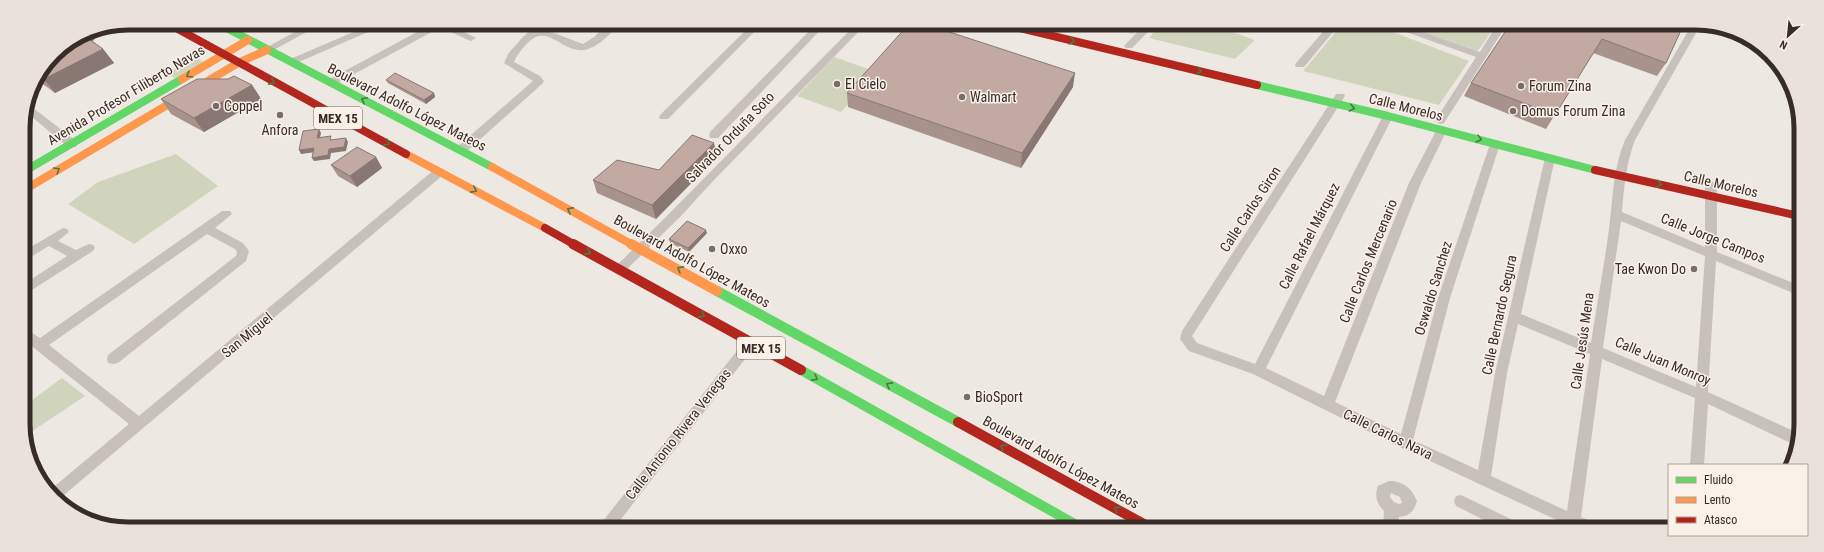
<svg xmlns="http://www.w3.org/2000/svg" width="1824" height="552" viewBox="0 0 1824 552" font-family="'Roboto Condensed',sans-serif">
<style>
.green{fill:#d1d4bc}
.lines{fill:none;stroke-linecap:round;stroke-linejoin:round}
.street{fill:#c7c0bb;fill-rule:evenodd}
.fast-far1{stroke:#63d668;stroke-width:8}
.fast{stroke:#63d668;stroke-width:10}
.slow-far1{stroke:#ff974d;stroke-width:8}
.slow{stroke:#ff974d;stroke-width:10}
.jam-far1{stroke:#b3261e;stroke-width:8}
.jam{stroke:#b3261e;stroke-width:10}
.wall{fill:#a7928c}
.shaded-wall{fill:#887772}
.building{fill:#c2aaa3;stroke:#887772}
.oneway{stroke:#4b7845}
.poi-dot{fill:#786e69;stroke:#faf1e9;stroke-width:1.5}
.labels{text-anchor:middle;dominant-baseline:central;stroke-width:3;stroke-linejoin:round;paint-order:stroke}
.shield{fill:#faf1e9;stroke:#726762;stroke-width:1}
.shield-label{font-size:13px;font-weight:bold;fill:#382c28}
.poi-label{font-size:14px;fill:#382c28;stroke:#faf1e9;text-anchor:start}
.street-label{font-size:14px;fill:#382c28;stroke:#faf1e9}
.rim{fill:none;stroke:#382c28;stroke-width:5}
</style>
<rect width="100%" height="100%" fill="#eee8e2"/>
<path class="green" d="M1102,25H1141L1133,34Z
M1160,25H1212L1255,40L1235,59L1149,38Z
M1341,26H1377L1469,61L1439,105L1303,71Z
M1407,26H1495L1478,51Z
M196,57L203,62L175,78L167,73Z
M834,57L877,72L841,112L797,96Z
M176,154L218,186L134,244L68,204L98,182Z
M62,378L85,396L25,436V405Z"/>
<g class="lines">
<path class="street" d="M311,23H323L270,52H264L262,50Z
M372,24H384L382,26L294,64H288L286,62L288,60Z
M432,24H449L476,38L471,41L468,40L441,27L334,85L330,86L325,83L326,81Z
M608,24H619C610,35 593,52 579,50C557,48 545,21 524,47C520,52 516,56 514,62L540,76L544,81L543,83L465,153H457L456,150L457,147L533,81L504,63L508,54L521,39L527,33L535,30H545L554,33L583,44L594,37Z
M752,24H762L668,119H660L659,117L660,115Z
M815,25H825L718,138H710L709,135L710,132Z
M855,25H865L713,181L681,216L624,272L620,274L616,272L614,269L616,266C697,187 775,105 855,25Z
M1144,25H1155L1132,48H1126L1124,46L1126,44Z
M1328,26H1338L1304,67H1296L1295,65L1296,63Z
M1393,26H1407L1480,52L1496,26H1506L1444,123L1440,124L1435,121L1476,57L1395,28Z
M1691,26H1700L1635,140C1626,164 1624,187 1622,212L1705,247V185L1707,182H1715L1717,185V252L1798,285V295L1716,261L1708,392L1798,433L1797,446L1708,404L1704,465H1690L1695,398L1602,359L1581,517L1597,524L1599,529H1576L1400,447L1253,374L1189,351L1180,339L1182,331L1336,94H1344L1345,96L1192,336L1197,343L1255,364L1383,116L1388,113L1392,114L1393,116L1266,368L1324,396L1409,183L1438,127H1446L1447,130L1421,183L1335,402L1401,434L1438,298L1490,144L1491,141H1499L1500,144L1450,298L1413,440L1478,470L1495,373L1545,158L1550,154L1555,158L1521,314L1591,343C1597,303 1605,262 1610,221C1613,193 1614,166 1625,140ZM1621,221L1705,256L1696,387L1603,348ZM1518,324L1590,354L1567,511L1491,476L1507,373Z
M28,104L76,141L77,144L76,147H68L26,112Z
M439,168L443,169L444,172L443,175L58,500L54,498L50,490L129,424L24,340V328L40,338L222,211H230L232,214L215,228L243,243L249,251L246,261L118,363L113,364L108,363L107,359L108,355L236,256L237,252L235,249L207,234L49,345L139,416L435,169Z
M63,228L67,229L69,232L58,241L76,250L89,244L93,245L95,248L93,251L24,295V284L67,256L49,246L24,261V251Z
M751,337L755,338L757,342L755,346L615,527L599,526L747,338Z
M1389,481C1403,481 1412,488 1417,501C1414,511 1410,516 1399,517L1397,528H1383L1384,511C1377,504 1374,496 1378,486ZM1391,493L1400,497L1402,503L1399,504L1394,502L1390,497Z
M1461,495L1519,523L1521,528H1500L1456,506L1454,501L1456,496Z"/>
<path class="fast-far1" d="M217,23L492,167
M1257,85L1388,116L1595,170
M23,172L182,79"/>
<path class="fast" d="M717,291L958,422
M801,370L1080,527"/>
<path class="slow-far1" d="M182,79L248,40
M406,154L545,228
M492,167L633,245
M24,190L238,63L267,50"/>
<path class="slow" d="M631,244L717,291"/>
<path class="jam-far1" d="M167,23L406,154
M1007,25L1257,85
M1595,170L1799,216
M545,228L575,245"/>
<path class="jam" d="M573,244L801,370
M958,422L1151,528"/>
</g>
<path class="wall" d="M1509,26H1683L1666,63L1657,76L1593,53L1546,129L1464,96L1471,83Z
M105,28L92,41L103,49L114,63L55,93L36,79L54,54L88,31Z
M386,80L434,93L435,97L426,104L388,83Z
M252,85L261,99L204,132L171,114L161,99Z
M1073,87L1021,168L848,107L847,93Z
M376,157L382,168L357,187L338,176L331,165Z
M717,157L656,219L597,193L593,180L659,170Z
M707,233L689,252L670,243L669,239Z"/>
<path class="shaded-wall" d="M105,28L89,45L81,35L88,31Z
M103,49L114,63L55,93L44,79Z
M1075,73L1073,87L1021,168L1022,153Z
M252,85L261,99L204,132L194,118Z
M434,93L435,97L426,104L424,100Z
M319,129L321,133L319,142L317,138Z
M346,138L348,142L346,151L331,153L330,159L314,161L312,158L329,149Z
M714,143L717,157L656,219L652,205Z
M314,148L316,152L301,154L299,150Z
M376,157L382,168L357,187L350,176Z
M706,230L707,233L689,252L688,248Z"/>
<path class="building" d="M908,25H928L1075,73L1022,153L847,93Z
M1509,26H1683L1666,63L1602,39L1555,115L1471,83Z
M83,35L103,49L44,79L38,76L54,54Z
M395,73L434,93L424,100L386,80Z
M234,76L252,85L194,118L161,99L197,79H228Z
M319,129L317,138L331,136L330,140L346,138L344,147L329,149L328,155L312,158L314,148L299,150L303,131Z
M692,135L714,143L652,205L593,180L617,160L659,170Z
M357,147L376,157L350,176L331,165Z
M687,221L706,230L688,248L669,239Z"/>
<defs><path id="oneway-chevron" d="M-2-3.5L2.5 0L-2 3.5" fill="none" stroke-width="1.6" stroke-linecap="round" stroke-linejoin="round"/></defs>
<g class="oneway">
<use href="#oneway-chevron" transform="translate(1072 41) rotate(14)"/>
<use href="#oneway-chevron" transform="translate(1199 71) rotate(14)"/>
<use href="#oneway-chevron" transform="translate(189 75) rotate(149)"/>
<use href="#oneway-chevron" transform="translate(272 82) rotate(28)"/>
<use href="#oneway-chevron" transform="translate(364 100) rotate(-153)"/>
<use href="#oneway-chevron" transform="translate(1352 108) rotate(13)"/>
<use href="#oneway-chevron" transform="translate(1479 139) rotate(14)"/>
<use href="#oneway-chevron" transform="translate(387 143) rotate(28)"/>
<use href="#oneway-chevron" transform="translate(57 170) rotate(-31)"/>
<use href="#oneway-chevron" transform="translate(1659 184) rotate(12)"/>
<use href="#oneway-chevron" transform="translate(474 190) rotate(28)"/>
<use href="#oneway-chevron" transform="translate(570 210) rotate(-152)"/>
<use href="#oneway-chevron" transform="translate(588 252) rotate(29)"/>
<use href="#oneway-chevron" transform="translate(680 269) rotate(-151)"/>
<use href="#oneway-chevron" transform="translate(702 315) rotate(29)"/>
<use href="#oneway-chevron" transform="translate(815 378) rotate(29)"/>
<use href="#oneway-chevron" transform="translate(889 385) rotate(-151)"/>
<use href="#oneway-chevron" transform="translate(1003 447) rotate(-151)"/>
<use href="#oneway-chevron" transform="translate(1117 509) rotate(-151)"/>
</g>
<g class="poi-dot">
<circle cx="837" cy="84" r="4"/>
<circle cx="1521" cy="86" r="4"/>
<circle cx="962" cy="97" r="4"/>
<circle cx="216" cy="106" r="4"/>
<circle cx="1513" cy="111" r="4"/>
<circle cx="280" cy="115" r="4"/>
<circle cx="712" cy="249" r="4"/>
<circle cx="1694" cy="269" r="4"/>
<circle cx="967" cy="397" r="4"/>
</g>
<g class="labels">
<g class="shield">
<rect x="314" y="107" width="48" height="22" rx="3"/>
<rect x="737" y="337" width="48" height="22" rx="3"/>
</g>
<g class="shield-label">
<text x="338" y="118">MEX 15</text>
<text x="761" y="348">MEX 15</text>
</g>
<g class="poi-label">
<text x="845" y="84">El Cielo</text>
<text x="1529" y="86">Forum Zina</text>
<text x="970" y="97">Walmart</text>
<text x="224" y="106">Coppel</text>
<text x="1521" y="111">Domus Forum Zina</text>
<text x="280" y="130" text-anchor="middle">Anfora</text>
<text x="720" y="249">Oxxo</text>
<text x="1686" y="269" text-anchor="end">Tae Kwon Do</text>
<text x="975" y="397">BioSport</text>
</g>
<g class="street-label">
<text transform="translate(126 95) rotate(-31)">Avenida Profesor Filiberto Navas</text>
<text transform="translate(407 107) rotate(27)">Boulevard Adolfo López Mateos</text>
<text transform="translate(1406 107) rotate(14)">Calle Morelos</text>
<text transform="translate(730 137) rotate(-46)">Salvador Orduña Soto</text>
<text transform="translate(1721 184) rotate(13)">Calle Morelos</text>
<text transform="translate(1250 209) rotate(-57)">Calle Carlos Giron</text>
<text transform="translate(1309 236) rotate(-63)">Calle Rafael Márquez</text>
<text transform="translate(1713 238) rotate(22)">Calle Jorge Campos</text>
<text transform="translate(692 261) rotate(29)">Boulevard Adolfo López Mateos</text>
<text transform="translate(1368 261) rotate(-68)">Calle Carlos Mercenario</text>
<text transform="translate(1433 288) rotate(-73)">Oswaldo Sanchez</text>
<text transform="translate(1499 315) rotate(-78)">Calle Bernardo Segura</text>
<text transform="translate(247 335) rotate(-40)">San Miguel</text>
<text transform="translate(1582 341) rotate(-82)">Calle Jesús Mena</text>
<text transform="translate(1663 361) rotate(23)">Calle Juan Monroy</text>
<text transform="translate(678 434) rotate(-52)">Calle Antonio Rivera Venegas</text>
<text transform="translate(1388 434) rotate(26)">Calle Carlos Nava</text>
<text transform="translate(1061 462) rotate(29)">Boulevard Adolfo López Mateos</text>
</g>
</g>
<path d="M0 0H1824V552H0ZM128 30H1696A98 98 0 0 1 1794 128V424A98 98 0 0 1 1696 522H128A98 98 0 0 1 30 424V128A98 98 0 0 1 128 30Z" fill="#eae1da" fill-rule="evenodd"/>
<path class="rim" d="M128 30H1696A98 98 0 0 1 1794 128V424A98 98 0 0 1 1696 522H128A98 98 0 0 1 30 424V128A98 98 0 0 1 128 30Z"/>
<rect x="1668" y="464" width="140" height="72" fill="#faf1e9" stroke="#aca29c"/>
<rect x="1676" y="477" width="20" height="6" fill="#63d668" stroke="#aca29c"/>
<text x="1704" y="484" font-size="12" fill="#382c28">Fluido</text>
<rect x="1676" y="497" width="20" height="6" fill="#ff974d" stroke="#aca29c"/>
<text x="1704" y="504" font-size="12" fill="#382c28">Lento</text>
<rect x="1676" y="517" width="20" height="6" fill="#b3261e" stroke="#aca29c"/>
<text x="1704" y="524" font-size="12" fill="#382c28">Atasco</text>
<g transform="translate(1788 36) rotate(207)" stroke="#faf1e9" stroke-width="3" paint-order="stroke">
<path d="M0-3L7 15L0 10L-7 15Z" fill="#382c28"/>
<text y="-6" font-size="11" font-weight="bold" text-anchor="middle" fill="#382c28">N</text>
</g>
</svg>
